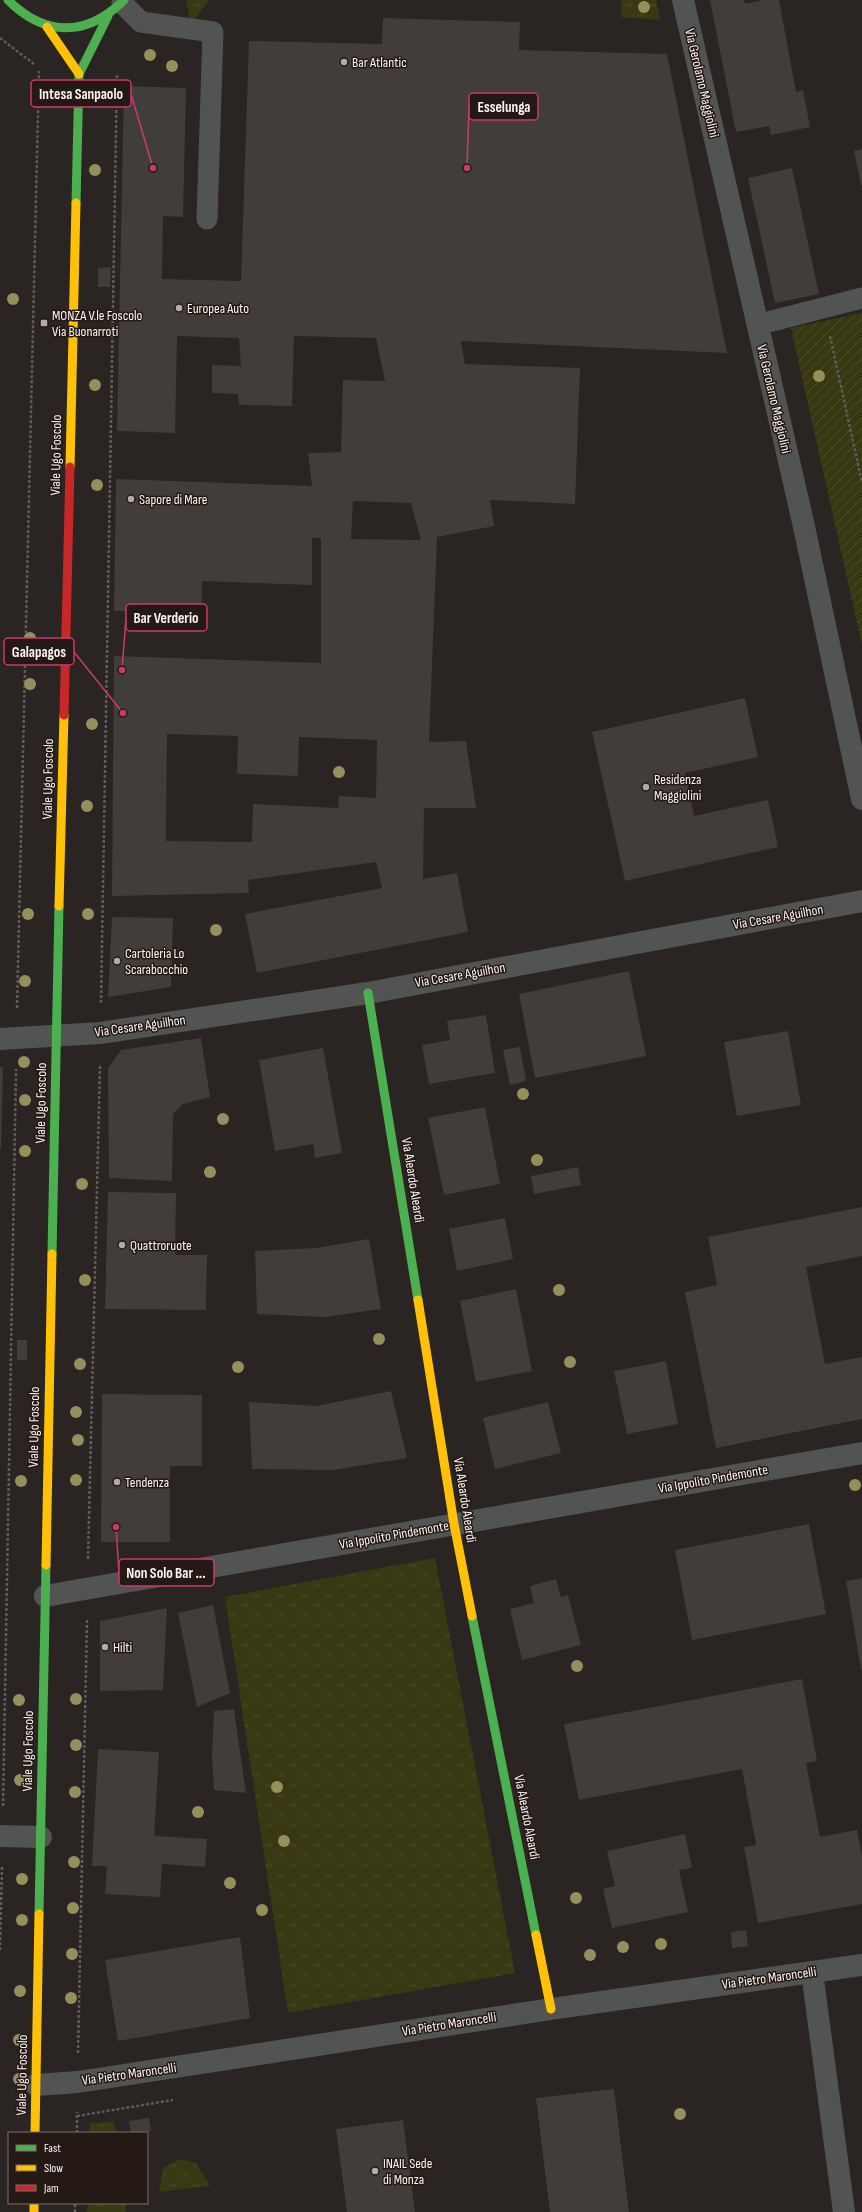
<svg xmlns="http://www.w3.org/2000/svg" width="862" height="2212" viewBox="0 0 862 2212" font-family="'Sofia Sans Condensed',sans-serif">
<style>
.grass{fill:url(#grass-tufts)}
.garden{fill:url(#garden-furrows)}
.building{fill:#413d3a;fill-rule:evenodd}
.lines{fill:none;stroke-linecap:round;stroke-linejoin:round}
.path{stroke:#5d5c5c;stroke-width:2.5;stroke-dasharray:3 2;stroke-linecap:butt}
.lane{stroke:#525453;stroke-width:21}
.street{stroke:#525453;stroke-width:22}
.fast{stroke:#4caf50;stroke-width:9}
.slow{stroke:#ffc107;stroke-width:9}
.jam{stroke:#c62828;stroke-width:9}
.tree{fill:#92915b}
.poi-dot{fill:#b2aba8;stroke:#241914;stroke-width:1.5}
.labels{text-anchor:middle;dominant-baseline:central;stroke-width:3;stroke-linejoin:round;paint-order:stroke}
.poi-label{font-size:14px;fill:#fbf3f0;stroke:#241914;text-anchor:start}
.street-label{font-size:14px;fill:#fbf3f0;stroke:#241914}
.leader{fill:none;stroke:#cb3971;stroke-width:1.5}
.callout-dot{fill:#cb3971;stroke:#241914;stroke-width:1.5}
.callout{fill:#241914;stroke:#cb3971;stroke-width:1.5}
.callout-label{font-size:15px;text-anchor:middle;font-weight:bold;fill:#fbf3f0}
</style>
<defs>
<pattern id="grass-tufts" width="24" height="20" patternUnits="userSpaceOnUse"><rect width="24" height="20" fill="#383812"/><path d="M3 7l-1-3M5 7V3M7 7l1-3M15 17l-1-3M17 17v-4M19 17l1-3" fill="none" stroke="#4c4c29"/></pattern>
<pattern id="garden-furrows" width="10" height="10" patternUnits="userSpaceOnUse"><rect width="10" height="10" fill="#383812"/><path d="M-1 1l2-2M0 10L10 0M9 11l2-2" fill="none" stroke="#4c4c29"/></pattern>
</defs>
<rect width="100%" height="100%" fill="#2a2422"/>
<path class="grass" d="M186,0H209L191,25Z
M622,0H656L660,20L621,17Z
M435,1558L515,1973L288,2013L225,1597Z
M114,2122L116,2133H89L90,2123Z
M181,2159L196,2163L210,2186L159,2192L163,2168Z
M88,2203H125L126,2212H87Z"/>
<path class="garden" d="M862,313V645L791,328Z"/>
<path class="building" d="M710,0H744L745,4L763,0H779L796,92L803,90L810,127L771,135L769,126L736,132Z
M383,18L520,22L519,50L667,54L727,353L461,341L465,364L580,368L575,504L490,500L494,526L437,537L429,742L466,741L476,808H424L423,879L457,873L468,932L257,973L245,914L382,888L376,862L248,880L249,893L112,896L114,656L321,663V538H312V585L202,581V611H114L116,479L312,486L308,453L341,452L343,380L385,381L376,338L294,336L292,406L239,405L238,394L212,393V365L241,366L239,338L177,336L175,433L117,431L124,86L186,88L183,217L163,216L162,279L241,281L249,41L382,44ZM353,501L411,503L421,540L351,539ZM167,734L238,736L237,774L298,776L299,737L377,740L376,798L339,796L338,808L253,804L252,842L166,841Z
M862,149V185H861L854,151Z
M792,168L819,294L775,303L748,178Z
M111,267L110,287H98V268Z
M745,698L758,757L685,773L694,816L768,800L778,847L625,881L592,732Z
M112,917L173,918L171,987L108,997Z
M629,971L646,1056L535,1078L519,994Z
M486,1015L495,1073L429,1084L422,1045L450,1040L447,1021Z
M788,1031L801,1105L737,1116L724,1042Z
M201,1038L210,1097L183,1104L173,1114L172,1181L109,1178L108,1068L121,1050Z
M520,1047L526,1081L510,1085L503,1050Z
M323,1048L342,1153L315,1158L313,1144L275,1151L259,1060Z
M0,1067H3L1,1149H0Z
M485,1107L500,1184L444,1195L428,1118Z
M578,1167L581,1185L534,1194L531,1176Z
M108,1192L176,1193L175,1255H207L206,1310L105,1309Z
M862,1207V1256L806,1267L825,1364L862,1357V1419L716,1448L685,1292L717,1285L708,1237Z
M505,1218L513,1259L457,1271L449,1229Z
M369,1239L381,1309L325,1317L257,1314L255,1251L316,1248Z
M516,1289L532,1371L476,1382L460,1301Z
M17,1340H27V1360H17Z
M666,1361L678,1424L627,1434L614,1371Z
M391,1391L407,1458L333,1470L252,1469L249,1402L317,1406Z
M102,1394L202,1395V1466H170V1542H101Z
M548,1402L561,1453L495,1469L483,1418Z
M809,1524L826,1614L692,1640L675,1550Z
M862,1578V1669H861L846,1581Z
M556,1579L561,1597L568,1595L581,1645L522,1660L510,1609L534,1603L530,1586Z
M213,1605L230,1693L197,1707L178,1613Z
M167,1608L163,1690L100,1691V1621Z
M802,1679L817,1761L806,1763L820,1837L857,1830L862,1856V1904L758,1923L744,1847L756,1845L742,1769L579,1800L564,1724Z
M234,1709L241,1759L246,1793L214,1790L212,1756L214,1711Z
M98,1749L159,1752L154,1836L207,1839L205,1867L162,1864L160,1897L105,1894L107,1866H92Z
M685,1834L692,1868L679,1870L688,1912L612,1928L603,1889L615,1886L607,1851Z
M746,1930L748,1946L732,1948L731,1932Z
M240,1937L250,2018L118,2041L105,1960Z
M614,2089L629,2212H550L536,2098Z
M149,2118L151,2131L131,2133L129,2121Z
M403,2120L415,2212H347L336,2129Z"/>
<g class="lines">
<path class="path" d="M0,38L34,64
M830,336L862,483
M101,1003L117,73
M17,1008L39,71
M88,1559L100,1064
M3,1806L16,1069
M0,1950L2,1867
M78,2053L87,1620
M77,2116L173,2100
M77,2133V2112
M75,2212V2203"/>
<path class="lane" d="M122,3L141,22L213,32L207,219
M757,325L862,298"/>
<path class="street" d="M683,0L803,522L862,799
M0,1039L100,1033L368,993L862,901
M45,1596L862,1453
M0,1836L41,1837
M812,1972L844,2212
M36,2085L78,2082L551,2009L862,1965"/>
<path class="fast" d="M8,0C45,37 87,37 124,0
M76,203L79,74L108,16
M368,993L418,1300
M52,1254L59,906
M472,1616L536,1935
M39,1914L46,1565"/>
<path class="slow" d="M47,27L79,74
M70,467L76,203
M59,906L64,715
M418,1300L454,1524L472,1616
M46,1565L52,1254
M536,1935L551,2009
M35,2133L39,1914
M34,2203V2212"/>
<path class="jam" d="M64,715L70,467"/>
</g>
<g class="tree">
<circle cx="644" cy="7" r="6"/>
<circle cx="150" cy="55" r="6"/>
<circle cx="172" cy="66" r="6"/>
<circle cx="95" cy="170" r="6"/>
<circle cx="13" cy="299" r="6"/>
<circle cx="819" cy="376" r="6"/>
<circle cx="95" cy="385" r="6"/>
<circle cx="97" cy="485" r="6"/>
<circle cx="30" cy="638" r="6"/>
<circle cx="30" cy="684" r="6"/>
<circle cx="92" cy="724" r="6"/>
<circle cx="339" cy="772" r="6"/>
<circle cx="87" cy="806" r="6"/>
<circle cx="28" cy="914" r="6"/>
<circle cx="88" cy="914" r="6"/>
<circle cx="216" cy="930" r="6"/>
<circle cx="25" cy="981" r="6"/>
<circle cx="24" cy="1062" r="6"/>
<circle cx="523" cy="1094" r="6"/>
<circle cx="25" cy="1100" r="6"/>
<circle cx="223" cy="1119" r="6"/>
<circle cx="25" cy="1151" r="6"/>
<circle cx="537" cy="1160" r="6"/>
<circle cx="210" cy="1172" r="6"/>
<circle cx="82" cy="1184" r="6"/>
<circle cx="85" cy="1280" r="6"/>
<circle cx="559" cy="1290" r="6"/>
<circle cx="379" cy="1339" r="6"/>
<circle cx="570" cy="1362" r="6"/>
<circle cx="80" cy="1364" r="6"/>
<circle cx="238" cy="1367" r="6"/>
<circle cx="76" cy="1412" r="6"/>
<circle cx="78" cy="1440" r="6"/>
<circle cx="76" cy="1480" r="6"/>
<circle cx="21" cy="1481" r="6"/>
<circle cx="855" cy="1485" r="6"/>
<circle cx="577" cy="1666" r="6"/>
<circle cx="76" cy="1699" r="6"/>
<circle cx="19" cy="1700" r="6"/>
<circle cx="76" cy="1745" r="6"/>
<circle cx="20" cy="1780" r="6"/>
<circle cx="277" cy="1787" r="6"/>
<circle cx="75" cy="1792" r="6"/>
<circle cx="198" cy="1812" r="6"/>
<circle cx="284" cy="1841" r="6"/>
<circle cx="74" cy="1862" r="6"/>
<circle cx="22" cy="1879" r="6"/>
<circle cx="230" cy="1883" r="6"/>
<circle cx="576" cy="1898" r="6"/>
<circle cx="73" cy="1908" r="6"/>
<circle cx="262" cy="1910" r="6"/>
<circle cx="22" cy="1920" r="6"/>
<circle cx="661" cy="1944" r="6"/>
<circle cx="623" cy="1947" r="6"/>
<circle cx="72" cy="1954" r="6"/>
<circle cx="590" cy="1955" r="6"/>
<circle cx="20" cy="1991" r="6"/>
<circle cx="71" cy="1998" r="6"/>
<circle cx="19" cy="2040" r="6"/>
<circle cx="19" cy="2079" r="6"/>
<circle cx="680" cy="2114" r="6"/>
</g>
<g class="poi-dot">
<circle cx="344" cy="62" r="4"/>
<circle cx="179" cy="308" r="4"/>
<rect x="40" y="319" width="8" height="8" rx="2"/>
<circle cx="131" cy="499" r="4"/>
<circle cx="646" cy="787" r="4"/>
<circle cx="117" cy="961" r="4"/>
<circle cx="122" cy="1245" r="4"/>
<circle cx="117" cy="1482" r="4"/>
<circle cx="105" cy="1647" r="4"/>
<circle cx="375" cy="2171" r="4"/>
</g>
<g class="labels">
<g class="poi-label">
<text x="352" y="62">Bar Atlantic</text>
<text x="187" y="308">Europea Auto</text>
<text x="52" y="315">MONZA V.le Foscolo<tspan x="52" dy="16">Via Buonarroti</tspan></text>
<text x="139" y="499">Sapore di Mare</text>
<text x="654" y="779">Residenza<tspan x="654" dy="16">Maggiolini</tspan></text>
<text x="125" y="953">Cartoleria Lo<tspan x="125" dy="16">Scarabocchio</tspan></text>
<text x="130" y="1245">Quattroruote</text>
<text x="125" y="1482">Tendenza</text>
<text x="113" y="1647">Hilti</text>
<text x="383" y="2163">INAIL Sede<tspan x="383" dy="16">di Monza</tspan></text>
</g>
<g class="street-label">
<text transform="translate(702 83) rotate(77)">Via Gerolamo Maggiolini</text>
<text transform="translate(774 399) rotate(77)">Via Gerolamo Maggiolini</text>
<text transform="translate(56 455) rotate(-89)">Viale Ugo Foscolo</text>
<text transform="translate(48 779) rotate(-89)">Viale Ugo Foscolo</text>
<text transform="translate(778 917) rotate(-10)">Via Cesare Aguilhon</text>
<text transform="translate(460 975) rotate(-10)">Via Cesare Aguilhon</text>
<text transform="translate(140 1026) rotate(-8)">Via Cesare Aguilhon</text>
<text transform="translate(41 1103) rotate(-89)">Viale Ugo Foscolo</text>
<text transform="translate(413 1180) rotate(81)">Via Aleardo Aleardi</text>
<text transform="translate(34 1427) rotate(-89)">Viale Ugo Foscolo</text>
<text transform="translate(713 1479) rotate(-10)">Via Ippolito Pindemonte</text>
<text transform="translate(465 1500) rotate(81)">Via Aleardo Aleardi</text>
<text transform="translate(394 1535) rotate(-10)">Via Ippolito Pindemonte</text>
<text transform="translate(28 1751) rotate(-89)">Viale Ugo Foscolo</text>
<text transform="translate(527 1817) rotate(79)">Via Aleardo Aleardi</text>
<text transform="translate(769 1978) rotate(-8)">Via Pietro Maroncelli</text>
<text transform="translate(449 2024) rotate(-9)">Via Pietro Maroncelli</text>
<text transform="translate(129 2074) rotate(-8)">Via Pietro Maroncelli</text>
<text transform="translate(22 2075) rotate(-89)">Viale Ugo Foscolo</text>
</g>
</g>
<path class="leader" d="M153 168L131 94M467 168L469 107M122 670L126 618M123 713L74 652M116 1527L119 1573"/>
<g class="callout-dot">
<circle cx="153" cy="168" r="4"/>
<circle cx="467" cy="168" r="4"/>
<circle cx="122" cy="670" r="4"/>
<circle cx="123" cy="713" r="4"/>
<circle cx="116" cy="1527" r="4"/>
</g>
<g class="callout">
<rect x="31" y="80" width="100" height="27" rx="4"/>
<rect x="469" y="93" width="69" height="27" rx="4"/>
<rect x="126" y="604" width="81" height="27" rx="4"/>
<rect x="4" y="638" width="70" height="27" rx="4"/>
<rect x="119" y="1559" width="95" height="27" rx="4"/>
</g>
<g class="callout-label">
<text x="81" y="99">Intesa Sanpaolo</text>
<text x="504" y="112">Esselunga</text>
<text x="166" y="623">Bar Verderio</text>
<text x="39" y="657">Galapagos</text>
<text x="166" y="1578">Non Solo Bar ...</text>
</g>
<rect x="8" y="2132" width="140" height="72" fill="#241914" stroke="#7a706c"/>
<rect x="16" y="2145" width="20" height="6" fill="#4caf50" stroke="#7a706c"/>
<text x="44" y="2152" font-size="12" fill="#fbf3f0">Fast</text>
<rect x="16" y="2165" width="20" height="6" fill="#ffc107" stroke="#7a706c"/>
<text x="44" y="2172" font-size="12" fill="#fbf3f0">Slow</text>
<rect x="16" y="2185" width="20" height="6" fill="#c62828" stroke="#7a706c"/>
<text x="44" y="2192" font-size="12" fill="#fbf3f0">Jam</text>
</svg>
